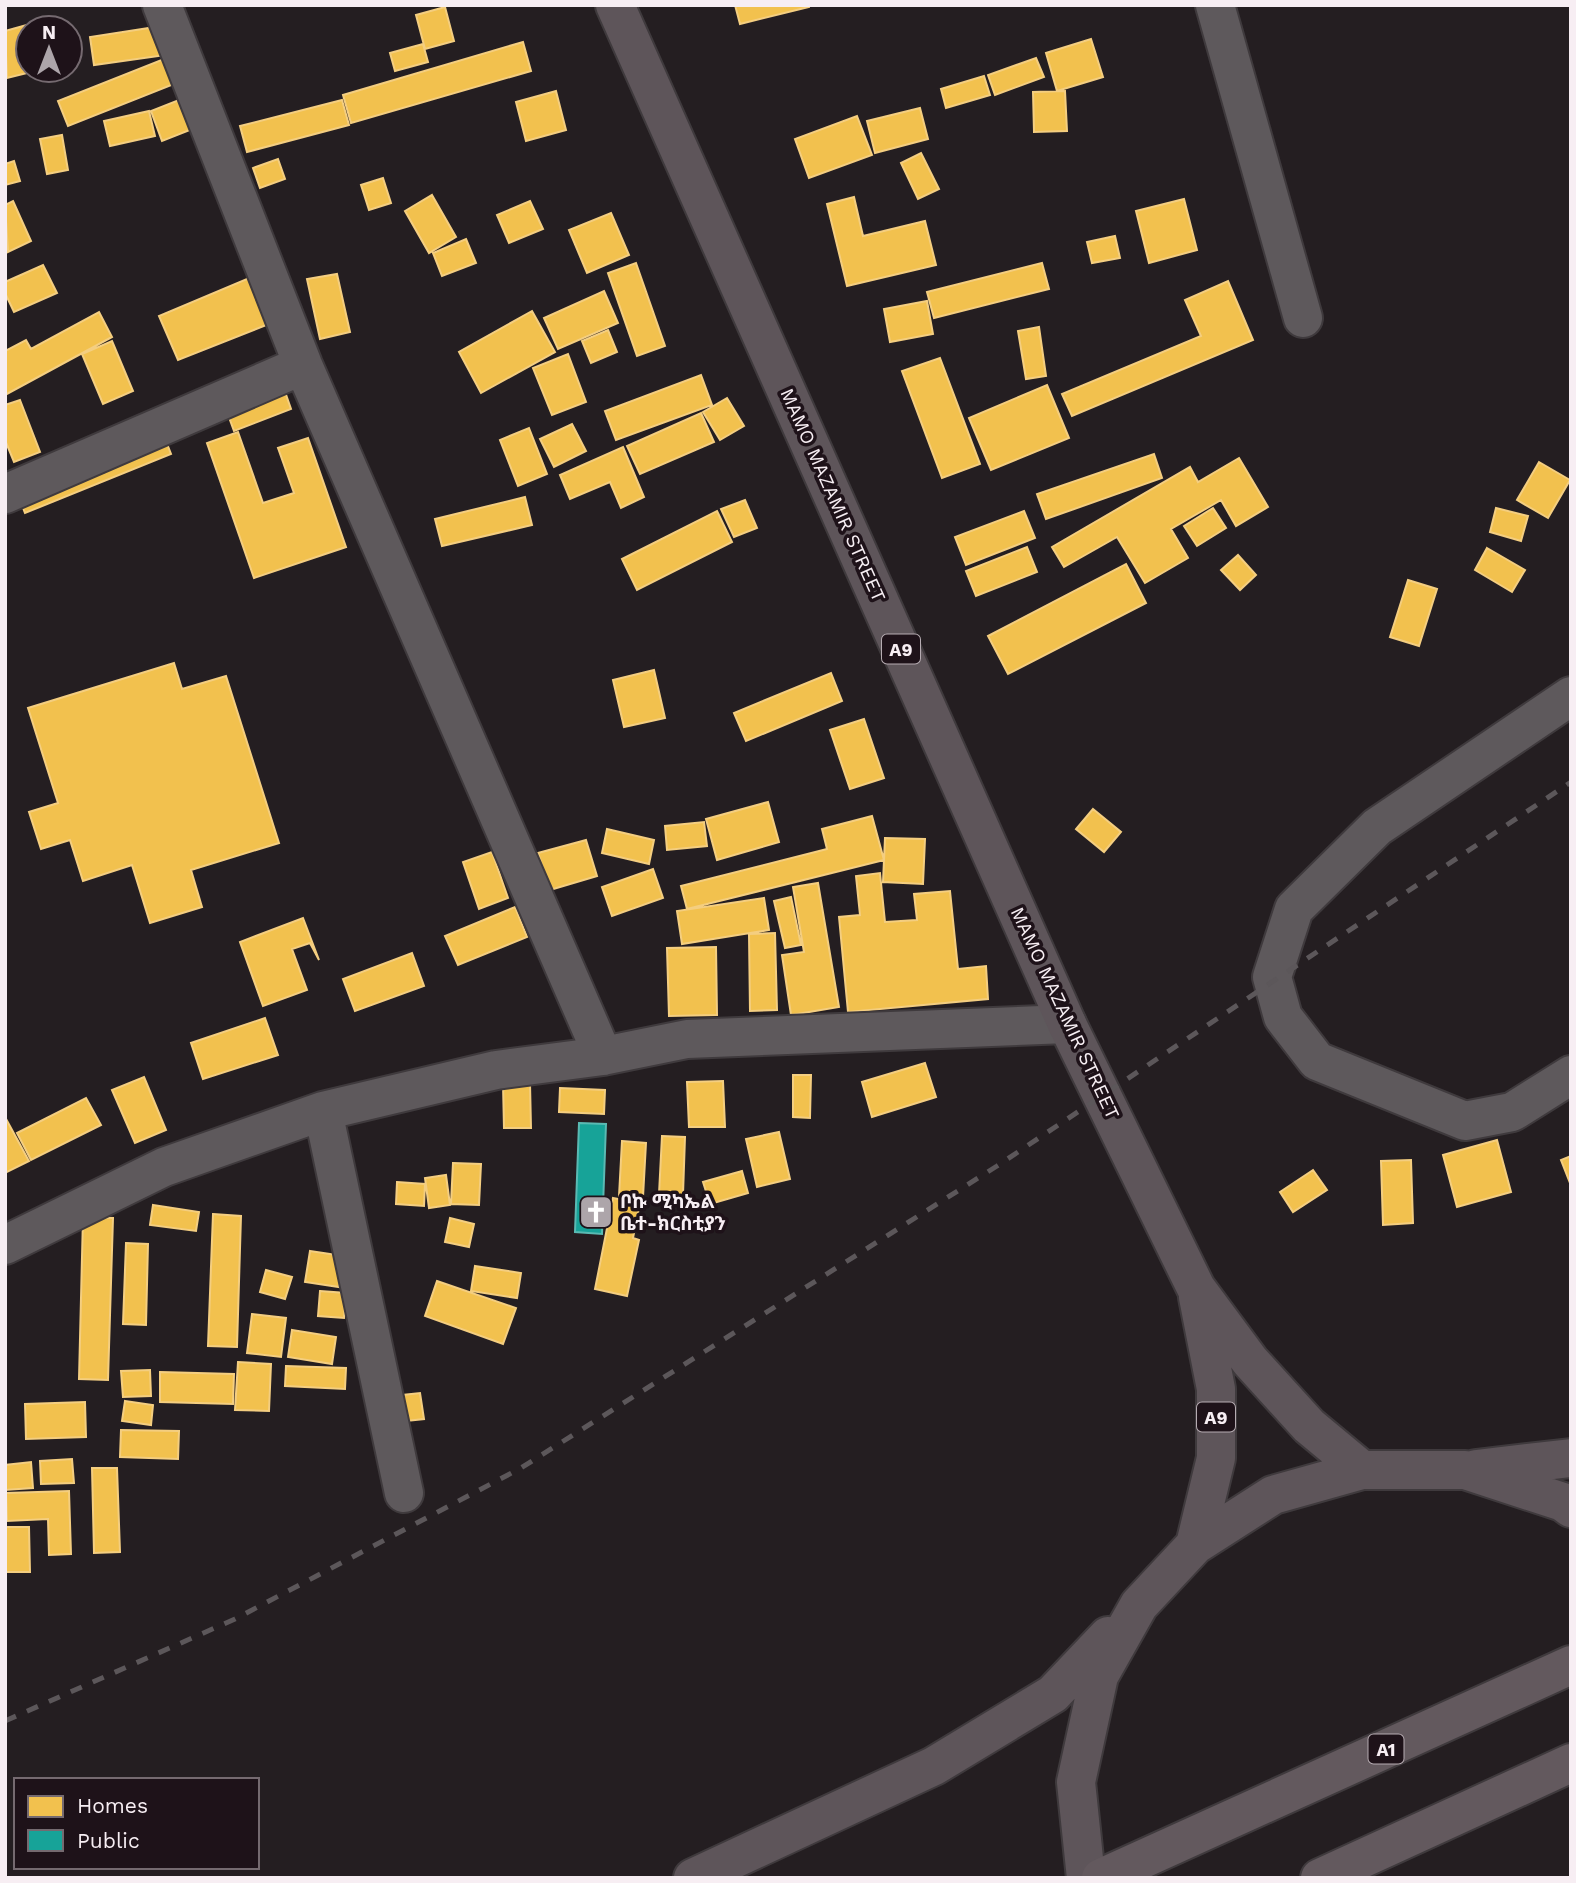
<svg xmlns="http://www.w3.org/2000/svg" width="1576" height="1883" viewBox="0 0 1576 1883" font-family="'Work Sans','Noto Sans Ethiopic',sans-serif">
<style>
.homes{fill:#f2c14e;stroke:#f4ce80;stroke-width:2}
.public{fill:#17a398;stroke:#5abab3;stroke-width:2}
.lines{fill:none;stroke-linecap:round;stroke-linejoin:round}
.minor-casing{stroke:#3f3a3d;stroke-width:42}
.major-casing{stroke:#3f3a3d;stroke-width:42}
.highway-casing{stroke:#3f3a3d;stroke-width:42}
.minor{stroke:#5e595c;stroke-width:38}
.major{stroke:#5e555a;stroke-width:38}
.highway{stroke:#63595e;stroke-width:38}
.rail{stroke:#5c575a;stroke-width:5;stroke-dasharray:12 12;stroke-linecap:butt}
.labels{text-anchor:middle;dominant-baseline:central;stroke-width:7;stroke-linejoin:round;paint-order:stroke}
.shield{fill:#1e1219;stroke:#b6acb2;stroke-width:2}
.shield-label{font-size:18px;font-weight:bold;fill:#f7eef3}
.street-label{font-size:19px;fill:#f7eef3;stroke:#1e1219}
.poi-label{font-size:19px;font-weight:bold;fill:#f7eef3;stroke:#1e1219;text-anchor:start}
</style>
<rect width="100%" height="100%" fill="#241e21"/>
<path class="homes" d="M735,5H809V7L740,24Z
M445,7L454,41L425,49L416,15Z
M34,23L36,28H28V70H39L7,78L5,31Z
M162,26L166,55L94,65L90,37Z
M1091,39L1103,77L1057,91L1046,53Z
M523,42L531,71L351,123L343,95Z
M423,44L428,62L395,71L390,53Z
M1036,58L1044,77L995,95L988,75Z
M164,59L174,84L68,126L58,101Z
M984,76L990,95L946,108L941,89Z
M556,91L566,130L526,141L516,102Z
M1065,91L1067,131L1034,132L1033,92Z
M184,98L195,128L162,141L151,111Z
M342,100L349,125L247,152L240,126Z
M920,108L928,139L875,153L867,121Z
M149,111L155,136L110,146L104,121Z
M857,116L872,155L809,178L795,139Z
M62,135L68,170L47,174L40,139Z
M921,153L939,189L918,199L901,163Z
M278,159L285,179L260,188L253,168Z
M14,161L20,181L5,185V164Z
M383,178L391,203L369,210L361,185Z
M432,195L456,237L429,253L405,211Z
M854,197L863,236L925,221L936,265L847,286L827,204Z
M1184,199L1197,250L1149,263L1136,211Z
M13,201L31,241L8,252L5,205Z
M530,201L543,229L509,243L497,215Z
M611,213L629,255L587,273L569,230Z
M1115,236L1120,258L1092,263L1087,242Z
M466,239L476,263L442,276L433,253Z
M636,263L665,346L637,356L608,273Z
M1042,263L1049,289L934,318L927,292Z
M43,265L57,293L14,312L5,293V282Z
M337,274L350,332L320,339L307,279Z
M254,276L274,322L178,360L159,316Z
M1228,281L1253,340L1072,416L1062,394L1201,336L1185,300Z
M604,291L618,323L558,349L544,318Z
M927,301L933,334L890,342L884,309Z
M532,311L555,352L481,393L459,352Z
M99,312L112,337L5,395V351L26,340L31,349Z
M1039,327L1046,376L1026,379L1018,331Z
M608,330L617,352L591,363L582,341Z
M112,341L133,391L103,404L82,354Z
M568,354L586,402L552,415L533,368Z
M940,358L980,464L942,478L902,371Z
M701,375L712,405L616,440L605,411Z
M1047,385L1069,438L991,470L969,418Z
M283,386L291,409L234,431L226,409Z
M727,398L744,426L720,440L703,412Z
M20,400L40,452L14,462L5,440V405Z
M701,413L714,442L640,474L627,446Z
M572,424L586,451L554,467L540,439Z
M160,426L171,454L25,513L14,485Z
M529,428L547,474L518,486L500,440Z
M238,432L263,503L294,493L278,448L308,438L346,547L254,578L207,443Z
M623,447L644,497L621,508L610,482L570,499L560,475Z
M1154,454L1162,478L1046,519L1037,494Z
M1239,458L1268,507L1236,526L1221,500L1171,529L1188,558L1145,583L1117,537L1064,567L1052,547L1190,467L1198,482Z
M1539,462L1570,480L1548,518L1517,500Z
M525,497L532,525L442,546L435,519Z
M745,500L757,528L734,537L721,509Z
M1213,508L1226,528L1197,546L1184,526Z
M1496,508L1528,516L1521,541L1490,532Z
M717,511L732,542L637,590L622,559Z
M1024,511L1035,538L966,565L955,537Z
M1027,547L1037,572L976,596L966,571Z
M1487,548L1525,570L1512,592L1475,570Z
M1238,555L1256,575L1240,590L1221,570Z
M1126,564L1146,603L1008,674L988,636Z
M1408,580L1437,589L1419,646L1390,637Z
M174,663L182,689L226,676L279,843L191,870L202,907L150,923L132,865L83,881L70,840L41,849L29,812L58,803L28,708Z
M654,670L665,718L624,727L613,680Z
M831,673L842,701L746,741L734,713Z
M864,719L884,778L850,789L830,730Z
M768,802L779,842L717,860L706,819Z
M1093,809L1121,832L1104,852L1076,829Z
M872,816L884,860L687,909L681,886L827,849L822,829Z
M704,822L707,846L667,850L665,826Z
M607,829L654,840L649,864L602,853Z
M885,838L925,839L923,884L883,882Z
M586,840L597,876L550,890L538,853Z
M492,852L508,898L479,909L463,862Z
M653,869L663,898L612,916L602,887Z
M880,873L885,922L917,920L914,894L950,891L958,969L986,966L988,999L848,1012L839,917L860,915L856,876Z
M818,883L839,1007L791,1015L782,955L804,952L793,887Z
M791,897L801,945L785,948L774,901Z
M764,898L769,930L682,944L677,911Z
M515,907L527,937L458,965L445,936Z
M303,918L319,960L310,943L292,949L307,990L263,1006L240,942Z
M775,933L777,1010L750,1011L749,934Z
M716,947L717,1015L669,1016L667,948Z
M412,953L424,986L355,1011L343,979Z
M265,1018L278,1055L203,1079L191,1043Z
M925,1063L936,1097L872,1117L862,1082Z
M793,1075H811L810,1118L793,1117Z
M144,1077L166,1130L135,1143L112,1090Z
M723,1081L725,1127H689L687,1082Z
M530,1083L531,1128H504L503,1084Z
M560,1088L605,1090L604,1114L559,1112Z
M86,1098L101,1125L31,1160L17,1133Z
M5,1117L29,1161L5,1173Z
M779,1132L790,1179L757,1187L746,1139Z
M662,1136L685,1137L683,1195L659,1194Z
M1497,1140L1511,1192L1457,1207L1443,1155Z
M622,1141L646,1143L643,1197L619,1196Z
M1571,1156V1183H1570L1561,1160Z
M1411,1160L1413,1223L1383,1225L1381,1161Z
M453,1163L481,1164L479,1205L451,1204Z
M1313,1170L1327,1190L1293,1212L1280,1192Z
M742,1171L748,1193L710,1204L703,1182Z
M446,1175L450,1205L429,1208L425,1178Z
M397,1182L425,1184L424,1206L396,1204Z
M613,1198L640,1203L633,1238L639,1240L627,1296L595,1289Z
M153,1205L199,1212L196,1231L150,1225Z
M213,1214L241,1216L237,1347L208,1346Z
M83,1217L113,1218L108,1380L79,1379Z
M450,1218L474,1224L469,1247L445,1242Z
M126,1243L148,1244L146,1325L123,1324Z
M310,1251L344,1256L339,1287L305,1282Z
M475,1266L521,1273L517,1298L471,1291Z
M266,1270L292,1277L285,1299L260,1292Z
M437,1281L516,1308L503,1344L425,1316Z
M320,1291L346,1293L344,1318L318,1316Z
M252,1314L286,1318L281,1357L247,1353Z
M292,1330L336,1337L332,1364L288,1357Z
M238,1362L271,1364L269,1411L235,1410Z
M286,1366L346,1368L345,1389L285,1386Z
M150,1370L151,1396L123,1397L121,1371Z
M160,1372L234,1374L233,1404L160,1402Z
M420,1393L424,1419L397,1422L393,1396Z
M125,1401L153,1405L151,1425L122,1421Z
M85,1402L86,1437L26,1439L25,1404Z
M121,1430L179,1431L178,1459L120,1457Z
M72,1459L74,1483L41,1484L40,1461Z
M31,1462L33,1488L5,1490V1465Z
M92,1468H117L120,1552L94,1553Z
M69,1491L71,1554L49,1555L48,1519L7,1521L6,1493Z
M5,1527H29L30,1572H5Z"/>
<path class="public" d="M579,1123L606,1124L602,1234L575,1232Z"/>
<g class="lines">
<g class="minor-casing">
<path id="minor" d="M162,5L303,365L603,1056
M1215,5L1303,318
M5,494L303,365
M1571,696L1377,827L1294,909L1272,977L1283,1017L1317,1061L1465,1121L1512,1112L1571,1075
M323,1111L404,1493
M5,1245L164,1167L323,1111L496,1070L603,1056L687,1039L1067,1024"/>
</g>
<g class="major-casing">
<path id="major" d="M615,5L1067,1024L1196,1288L1250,1361L1309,1426L1362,1470
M1476,1469L1571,1458
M1195,1545L1216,1458V1389L1198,1297
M693,1878L934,1766L1053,1694L1108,1636
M1086,1878L1076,1782L1099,1676L1139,1605L1195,1545L1273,1495L1362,1470H1465L1563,1502L1571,1508"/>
</g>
<g class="highway-casing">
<path id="highway" d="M1101,1878L1571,1665
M1320,1878L1571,1763"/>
</g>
<use href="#minor" class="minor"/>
<use href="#major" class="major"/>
<use href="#highway" class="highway"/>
<path class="rail" d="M5,1721L235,1619L521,1468L997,1166L1571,782"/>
</g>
<defs>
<g id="church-square" transform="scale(1.75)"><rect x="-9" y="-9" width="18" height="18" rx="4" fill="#ada5aa" stroke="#1e1219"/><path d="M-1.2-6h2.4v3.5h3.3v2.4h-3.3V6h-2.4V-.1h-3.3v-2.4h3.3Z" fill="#fff"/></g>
</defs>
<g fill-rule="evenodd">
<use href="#church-square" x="596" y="1212"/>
</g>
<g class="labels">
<g class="shield">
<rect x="882" y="634.5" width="38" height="29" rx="5"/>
<rect x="1197" y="1402.5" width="38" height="29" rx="5"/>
<rect x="1368.5" y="1734.5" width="35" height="29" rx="5"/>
</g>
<g class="shield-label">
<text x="901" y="649">A9</text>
<text x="1216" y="1417">A9</text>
<text x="1386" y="1749">A1</text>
</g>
<g class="street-label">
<text transform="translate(833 495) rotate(66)">MAMO MAZAMIR STREET</text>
<text transform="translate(1065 1013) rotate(65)">MAMO MAZAMIR STREET</text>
</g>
<g class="poi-label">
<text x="620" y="1201">ቦኩ ሚካኤል<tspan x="620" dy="22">ቤተ-ክርስቲያን</tspan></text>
</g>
</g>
<rect width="1576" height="1883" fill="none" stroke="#f7eef3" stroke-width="14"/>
<rect x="14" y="1778" width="245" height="91" fill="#1e1219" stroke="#756a70" stroke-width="2"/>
<rect x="28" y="1796" width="35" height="21" fill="#f2c14e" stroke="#756a70" stroke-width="2"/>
<text x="77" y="1813" font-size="21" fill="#f7eef3">Homes</text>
<rect x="28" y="1830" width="35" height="21" fill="#17a398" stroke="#756a70" stroke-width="2"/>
<text x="77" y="1848" font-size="21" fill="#f7eef3">Public</text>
<g transform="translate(49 49)"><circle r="33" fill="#1e1219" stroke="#756a70" stroke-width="2"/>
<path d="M0-5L12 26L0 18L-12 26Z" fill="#ada5aa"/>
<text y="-10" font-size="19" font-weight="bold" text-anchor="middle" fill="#f7eef3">N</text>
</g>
</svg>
